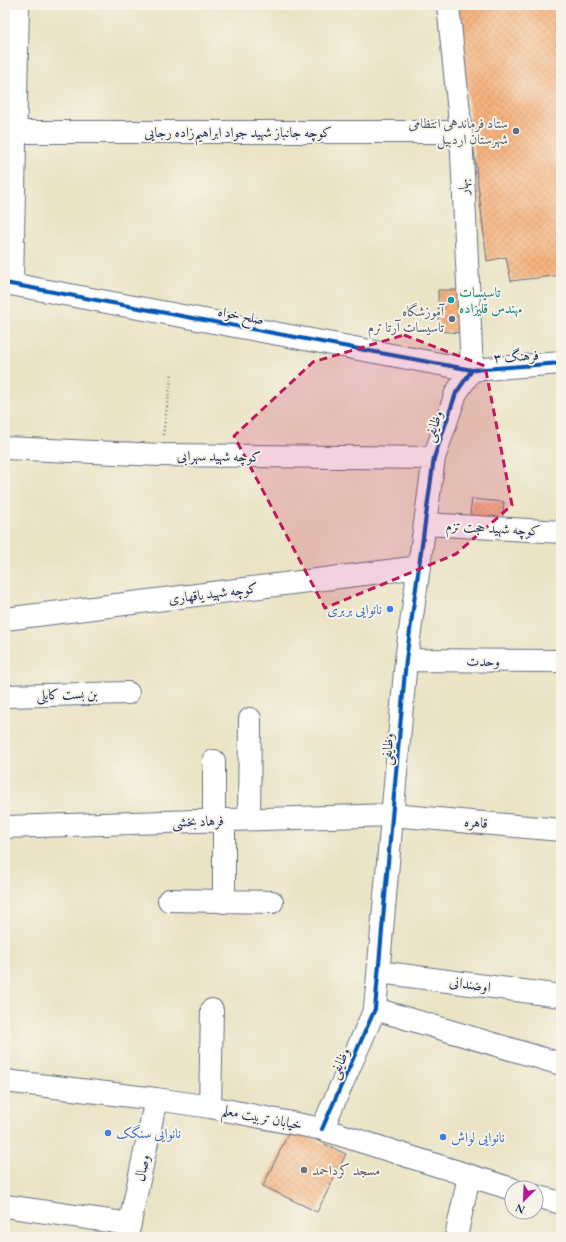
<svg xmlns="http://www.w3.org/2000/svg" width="566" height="1242" viewBox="0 0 566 1242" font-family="'EB Garamond',Amiri,serif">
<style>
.building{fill:url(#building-cross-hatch)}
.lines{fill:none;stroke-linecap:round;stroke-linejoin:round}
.minor-casing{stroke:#636e82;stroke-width:24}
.path{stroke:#636e82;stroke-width:2.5;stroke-dasharray:1 3;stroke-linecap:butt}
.minor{stroke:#fff;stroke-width:22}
.cycleway-casing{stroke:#f7f3e8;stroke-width:6}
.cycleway{stroke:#0057b8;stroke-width:4}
.marked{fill:#c2185b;fill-opacity:0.2;stroke:#c2185b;stroke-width:3;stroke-dasharray:8 5;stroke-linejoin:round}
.service-dot{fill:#5c6f8a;stroke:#f7f3e8;stroke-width:1.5}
.culture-dot{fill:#0f9aa8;stroke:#f7f3e8;stroke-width:1.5}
.shop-dot{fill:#3f7fe0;stroke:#f7f3e8;stroke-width:1.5}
.worship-dot{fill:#6b7280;stroke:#f7f3e8;stroke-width:1.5}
.labels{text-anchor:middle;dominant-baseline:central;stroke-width:4;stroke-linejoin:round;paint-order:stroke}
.service-label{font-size:14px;fill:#4e5e75;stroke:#f7f3e8;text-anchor:end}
.street-label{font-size:14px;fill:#1b2f5e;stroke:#f7f3e8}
.culture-label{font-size:14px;fill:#0d838f;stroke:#f7f3e8;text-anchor:start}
.shop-label{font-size:14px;fill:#366cbe;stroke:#f7f3e8;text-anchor:start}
.worship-label{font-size:14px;fill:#5b616d;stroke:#f7f3e8;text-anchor:start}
</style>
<defs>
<pattern id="building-cross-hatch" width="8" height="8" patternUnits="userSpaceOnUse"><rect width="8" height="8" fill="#f6b37e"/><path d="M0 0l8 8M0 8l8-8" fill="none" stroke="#d29a6f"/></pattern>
</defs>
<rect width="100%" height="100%" fill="#f7f3e8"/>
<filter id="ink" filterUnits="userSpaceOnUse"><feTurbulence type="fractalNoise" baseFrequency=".025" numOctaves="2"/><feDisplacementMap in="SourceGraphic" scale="8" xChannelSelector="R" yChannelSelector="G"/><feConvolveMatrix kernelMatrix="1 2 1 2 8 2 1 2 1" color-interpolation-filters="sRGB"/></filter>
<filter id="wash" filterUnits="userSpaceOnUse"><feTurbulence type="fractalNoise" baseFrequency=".012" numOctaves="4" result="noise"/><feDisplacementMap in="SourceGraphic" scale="16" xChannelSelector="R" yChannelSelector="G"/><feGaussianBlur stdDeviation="0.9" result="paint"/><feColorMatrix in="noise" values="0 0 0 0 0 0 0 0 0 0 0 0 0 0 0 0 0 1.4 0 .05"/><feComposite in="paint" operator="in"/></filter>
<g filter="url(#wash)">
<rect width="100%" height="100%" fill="#eae3c4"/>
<g id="blocks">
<path class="building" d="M457,5H561V275L511,281L506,257L487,261Z
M438,290H464L461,333L439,331Z
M472,499L504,502L502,521L476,519L470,513Z
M291,1128L346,1154L317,1212L263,1186Z"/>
</g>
</g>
<g filter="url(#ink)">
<use href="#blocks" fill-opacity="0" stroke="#636e82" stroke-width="1"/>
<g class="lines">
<g class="minor-casing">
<path id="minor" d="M448,5L461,132L472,370
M15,132H461
M5,283L472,370L561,363
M12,284L18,5
M5,448L160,455L434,458
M425,524L561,532
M5,619L420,567
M406,660L561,661
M5,696L128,693
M214,761V821
M249,819L250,719
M5,827L392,815L561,830
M169,900L272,902
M224,902V820
M379,972L561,996
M375,1009L561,1064
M5,1081L156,1099L210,1107L322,1129L512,1189
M210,1107L212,1010
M322,1129L375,1009L406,660L434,458L456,393L472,370
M536,1196L561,1203
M5,1206L130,1224
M127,1237L156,1099
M456,1237L469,1176"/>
</g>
<path class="path" d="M163,435L172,372"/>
<use href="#minor" class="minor"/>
<g class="cycleway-casing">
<path id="cycleway" d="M5,283L472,370L561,363
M322,1129L375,1009L406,660L434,458L456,393L472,370"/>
</g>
<use href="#cycleway" class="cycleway"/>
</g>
</g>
<path class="marked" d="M404,335L485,366L512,505L456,554L325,608L234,436L313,362Z"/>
<g class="service-dot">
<circle cx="516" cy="131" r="4"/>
<circle cx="452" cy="319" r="4"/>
</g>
<circle class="culture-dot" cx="451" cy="300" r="4"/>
<g class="shop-dot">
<circle cx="390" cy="609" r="4"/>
<circle cx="108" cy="1133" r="4"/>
<circle cx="443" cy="1137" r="4"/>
</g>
<circle class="worship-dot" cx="304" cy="1170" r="4"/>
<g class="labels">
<g class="service-label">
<text x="508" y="123">ستاد فرماندهی انتظامی<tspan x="508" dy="16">شهرستان اردبیل</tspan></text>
<text x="444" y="311">آموزشگاه<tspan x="444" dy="16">تاسیسات آرتا ترم</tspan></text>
</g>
<g class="street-label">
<text x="238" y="132">کوچه جانباز شهید جواد ابراهیم‌زاده رجایی</text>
<text transform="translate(463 187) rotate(-93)">بهار</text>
<text transform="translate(241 315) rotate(11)">صلح خواه</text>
<text transform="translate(516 356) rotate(-4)">فرهنگ ۳</text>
<text transform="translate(433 426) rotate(-71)">وظایفی</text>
<text transform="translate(219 456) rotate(1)">کوچه شهید سهرابی</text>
<text transform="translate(493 528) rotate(3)">کوچه شهید حجت تزم</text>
<text transform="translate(213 593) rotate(-7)">کوچه شهید یاقهاری</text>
<text x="483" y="661">وحدت</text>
<text transform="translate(67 694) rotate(-1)">بن بست کابلی</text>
<text transform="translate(387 749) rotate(-85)">وظایفی</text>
<text transform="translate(198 821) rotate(-2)">فرهاد بخشی</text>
<text transform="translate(476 822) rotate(5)">قاهره</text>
<text transform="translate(470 984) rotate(8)">اوضندانی</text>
<text transform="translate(339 1063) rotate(-66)">وظایفی</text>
<text transform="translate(262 1117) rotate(11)">خیابان تربیت معلم</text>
<text transform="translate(142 1168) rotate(-78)">وصال</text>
</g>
<g class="culture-label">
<text x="459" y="292">تاسیسات<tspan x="459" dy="16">مهندس قلیزاده</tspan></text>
</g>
<g class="shop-label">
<text x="382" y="609" text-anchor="end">نانوایی بربری</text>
<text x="116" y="1133">نانوایی سنگک</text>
<text x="451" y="1137">نانوایی لواش</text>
</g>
<g class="worship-label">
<text x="312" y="1170">مسجد کرداحمد</text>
</g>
</g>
<rect width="566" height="1242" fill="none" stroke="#f7f3e8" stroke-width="20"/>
<g transform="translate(524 1200) rotate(204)"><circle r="19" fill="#f7f3e8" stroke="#9fa5b1"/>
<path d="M0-3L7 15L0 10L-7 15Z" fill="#b5179e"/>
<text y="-6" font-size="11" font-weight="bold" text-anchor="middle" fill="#1b2f5e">N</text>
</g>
</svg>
